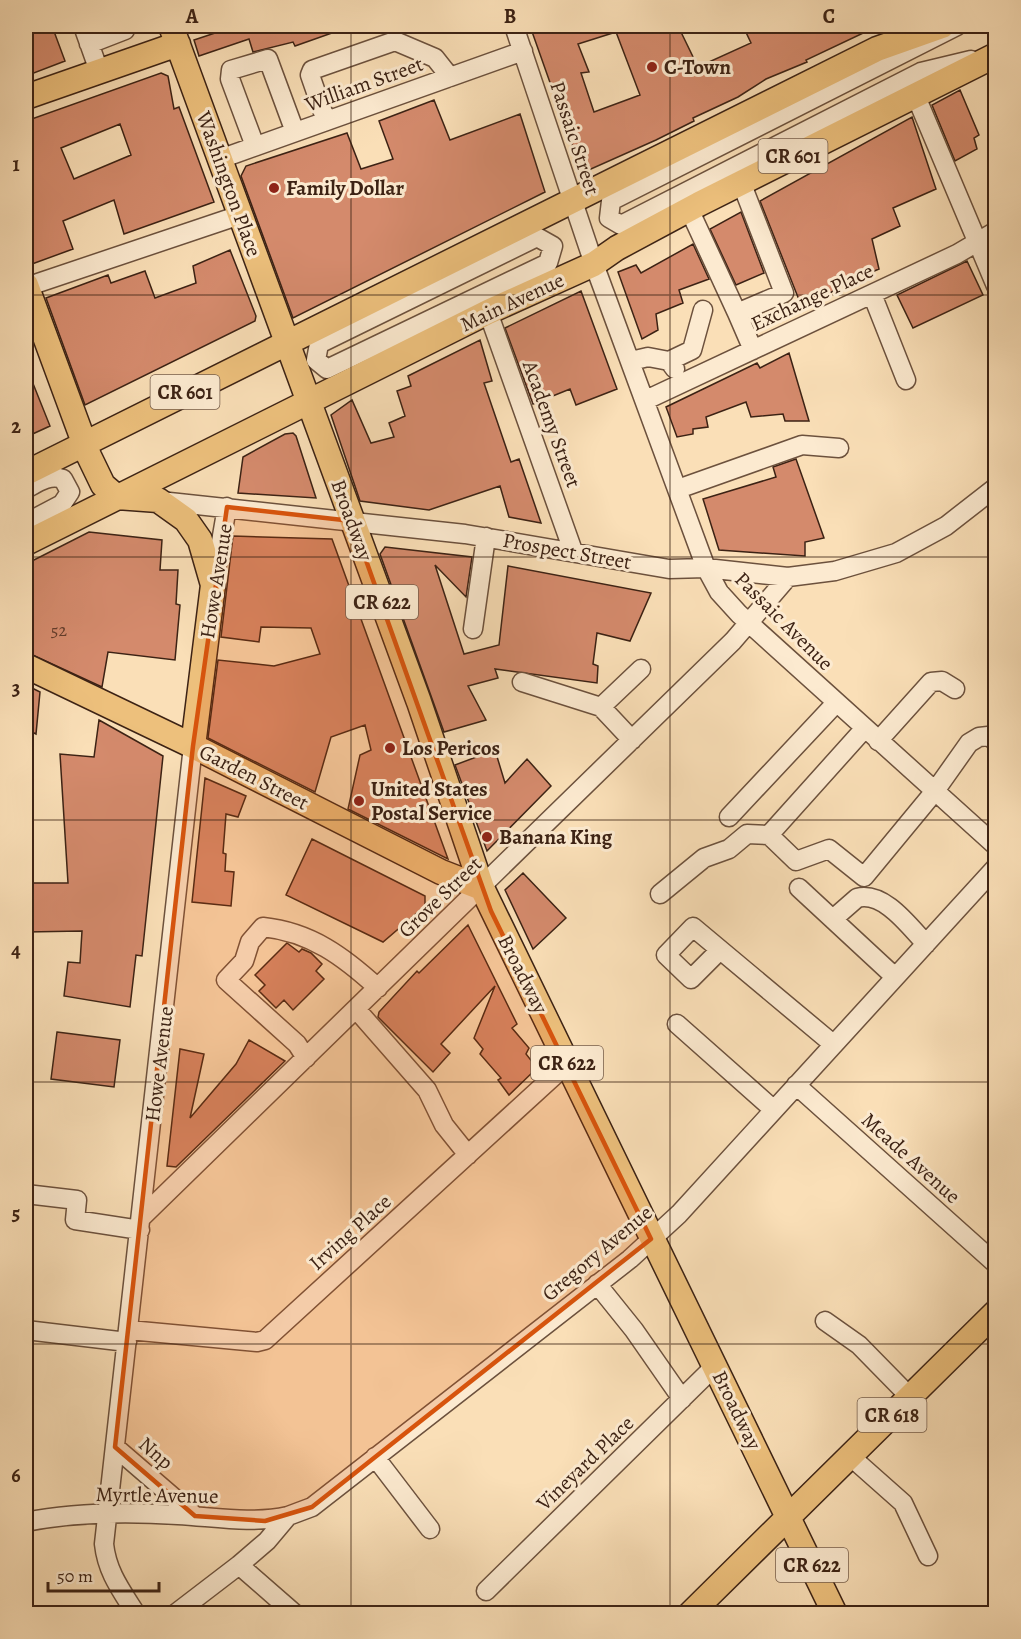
<svg xmlns="http://www.w3.org/2000/svg" width="1021" height="1639" viewBox="0 0 1021 1639" font-family="Alegreya,serif">
<style>
.building{fill:#d48a6c;stroke:#3c2214;stroke-width:1.5;fill-rule:evenodd}
.lines{fill:none;stroke-linecap:round;stroke-linejoin:round}
.minor-casing{stroke:#6c513d;stroke-width:21}
.major-casing{stroke:#3c2214;stroke-width:27}
.minor{stroke:#fcead0;stroke-width:18}
.major{stroke:#edc07c;stroke-width:24}
.marked{fill:#d7540d;fill-opacity:0.2;stroke:#d7540d;stroke-width:4.5;stroke-linejoin:round}
.grid{fill:none;stroke:#3c2214;stroke-width:1.5;stroke-opacity:0.55}
.poi-dot{fill:#8f2418;stroke:#fcead0;stroke-width:2}
.labels{text-anchor:middle;dominant-baseline:central;stroke-width:6;stroke-linejoin:round;paint-order:stroke}
.number-label{font-size:18px;fill:#623c2a}
.shield{fill:#fcead0;stroke:#765e4c;stroke-width:1.5}
.shield-label{font-size:20px;font-weight:bold;fill:#3c2214}
.poi-label{font-size:21px;font-weight:bold;fill:#3c2214;stroke:#fcead0;text-anchor:start}
.street-label{font-size:21px;fill:#3c2214;stroke:#fcead0}
.neatline{fill:none;stroke:#3c2214;stroke-width:2}
.grid-label{font-size:20px;text-anchor:middle;font-weight:bold;fill:#3c2214}
</style>
<rect width="100%" height="100%" fill="#fadfb7"/>
<filter id="stains"><feTurbulence type="fractalNoise" baseFrequency=".00333" numOctaves="4"/><feColorMatrix values="0 0 0 0 .2 0 0 0 0 .09 0 0 0 0 .02 0 0 0 .5 -.17"/></filter>
<radialGradient id="worn" r=".72"><stop offset=".6" stop-color="#630" stop-opacity="0"/><stop offset="1" stop-color="#630" stop-opacity=".3"/></radialGradient>
<path class="building" d="M26,26H52L65,61L26,76Z
M236,26H349V27L295,46L293,42L253,52L249,39L199,56L194,40Z
M530,26H678L698,67L751,43L743,26H878L806,60L807,62L766,79L738,97L693,118L694,121L656,140L582,173ZM616,32L640,95L594,112L581,73L589,72L578,44Z
M161,73L168,76L174,109L179,107L214,202L124,234L114,200L63,221L73,249L32,264L26,245V121ZM120,124L131,155L74,179L61,148Z
M960,90L979,135L974,138L977,149L955,161L932,105Z
M434,100L450,140L520,114L545,192L293,318L241,176L246,166L347,133L361,169L393,159L379,121Z
M912,117L936,189L893,208L900,226L872,239L879,269L846,283L803,310L760,201Z
M741,212L764,273L736,285L710,229Z
M693,244L709,279L679,290L683,303L656,314L658,330L642,339L618,272L636,265L641,273Z
M230,250L256,316L255,321L85,405L46,298L108,275L111,283L145,271L155,298L196,283L193,266Z
M967,261L983,295L913,328L897,295Z
M581,291L617,389L576,405L570,389L533,404L505,328Z
M480,340L492,381L484,383L511,462L519,459L541,523L509,517L500,486L429,510L360,501L331,415L352,400L371,443L394,437L389,423L405,416L397,391L411,386L408,376Z
M789,353L809,421H785L783,414L751,417L746,402L706,417L708,427L693,429V434L677,437L666,407L757,363L760,368Z
M26,366L50,426L26,437Z
M293,433L296,436L316,498L238,493L243,457L285,434Z
M796,459L824,538L805,542V556L719,550L703,499L776,477L773,467Z
M89,532L162,540L160,570H178L176,604L180,605L175,660L108,652L102,687L26,652V564Z
M233,536L332,539L448,859L348,809L360,755L371,750L365,725L331,737L315,792L208,738L218,660L274,666L320,654L311,628L261,627L259,642L221,637Z
M385,547L472,557L466,597L435,565L464,654L499,645L508,566L651,593L630,641L597,633L593,664L598,666L597,683L495,669L498,678L468,686L486,720L444,732L380,554Z
M26,685L40,692L36,734L26,729Z
M99,720L163,756L142,956L136,955L130,1007L64,996L68,962L80,963L82,931L26,932V883H68L60,754L94,757Z
M495,750L505,783L527,759L551,786L487,851L455,765Z
M205,778L246,796L238,817L226,814L223,853L226,854L225,871L234,872L231,906L192,902Z
M312,839L425,896V906L383,942L286,895Z
M523,873L566,918L533,949L505,890Z
M468,925L517,1024L512,1028L529,1048L526,1054L537,1068L509,1095L498,1080L501,1078L480,1054L483,1049L474,1038L495,986L441,1044L450,1053L433,1072L378,1017L379,1012L417,971L419,973Z
M287,943L299,952L302,949L311,953L322,964L316,971L324,979L293,1010L284,1000L276,1008L259,991L265,985L255,975Z
M57,1032L120,1040L114,1087L51,1079Z
M249,1040L285,1061L176,1167L167,1166L180,1049L204,1054L190,1118L236,1064Z"/>
<g class="lines">
<g class="minor-casing">
<path id="minor" d="M83,26L99,71
M514,26L594,264L706,568L719,592L739,614L996,846
M957,26L611,201L609,218L621,225L921,72L971,60
M89,44L125,30L126,26
M915,94L996,286
M326,121L310,75L312,70L395,41L435,58L450,77
M255,146L230,79L231,70L268,59L295,132
M220,159L523,51
M689,209L737,313L784,293L741,182
M537,237L553,246L548,263L327,369L316,360L319,344Z
M26,287L240,215
M872,294L906,380
M488,312L573,551
M737,313L753,350
M631,361L648,357L669,361L675,369
M669,361L692,350L703,310
M646,400L957,254L996,231
M26,489C37,483 49,474 63,479L70,492L62,504L26,523
M678,489L802,445L839,448
M160,501L465,534L669,569L706,568L788,577L835,571L896,553L946,526L996,487
M214,582L227,507
M473,629L486,537
M522,682L601,707L632,740
M601,707L641,669
M865,728L769,835L796,861L829,849L864,877L935,791L969,743L979,737L988,736L996,741
M878,741L931,682L942,681L955,689
M729,817L836,703
M799,888L895,977
M660,894L704,858L729,849L747,834L769,835
M833,919L857,898C884,891 909,926 926,944
M720,950L691,979L666,955L693,927L833,1044
M356,1009L427,1090L444,1125L468,1155
M677,1024L774,1110
M306,1058L297,1044L226,980L244,961L250,942L263,927C311,932 344,957 378,988
M796,1085L996,1264
M26,1194L77,1200L75,1220L140,1230
M142,1217L733,641L788,577
M597,1284L634,1330L682,1399
M825,1321L859,1345L910,1397
M26,1330L127,1342
M129,1330L257,1342L265,1340L567,1064
M115,1447L195,1516
M850,1456L903,1503L928,1556
M375,1457L430,1529
M26,1522C75,1512 128,1512 178,1515C215,1517 251,1524 288,1516
M239,1565L295,1614
M486,1591L715,1366
M136,1614C121,1590 107,1572 104,1544L193,746
M175,1614L239,1565L267,1541L288,1516L312,1507L630,1259L679,1214L996,867"/>
</g>
<g class="major-casing">
<path id="major" d="M171,26L419,702L482,888L835,1614
M26,97L178,44
M26,285L89,456L103,485L117,497
M26,473L877,49L942,26
M117,497L158,500L186,520L200,540L213,585L193,746
M26,543L488,312L594,264L617,248L699,204L996,55
M26,666L193,746L441,872L482,888
M690,1614L996,1312"/>
</g>
<use href="#minor" class="minor"/>
<use href="#major" class="major"/>
</g>
<path class="marked" d="M227,507L352,521L491,911L651,1239L312,1507L265,1521L195,1516L115,1447L193,746Z"/>
<path class="grid" d="M351,26V1614M670,26V1614M26,295H996M26,557H996M26,820H996M26,1082H996M26,1344H996"/>
<g class="poi-dot">
<circle cx="652" cy="67" r="6"/>
<circle cx="274" cy="188" r="6"/>
<circle cx="390" cy="748" r="6"/>
<circle cx="359" cy="801" r="6"/>
<circle cx="487" cy="837" r="6"/>
</g>
<g class="labels">
<g class="number-label">
<text x="59" y="630">52</text>
</g>
<g class="shield">
<rect x="758.5" y="139" width="69" height="34" rx="4.5"/>
<rect x="150.5" y="375" width="69" height="34" rx="4.5"/>
<rect x="346" y="585" width="72" height="34" rx="4.5"/>
<rect x="531" y="1046" width="72" height="34" rx="4.5"/>
<rect x="857.5" y="1398" width="69" height="34" rx="4.5"/>
<rect x="776" y="1548" width="72" height="34" rx="4.5"/>
</g>
<g class="shield-label">
<text x="793" y="156">CR 601</text>
<text x="185" y="392">CR 601</text>
<text x="382" y="602">CR 622</text>
<text x="567" y="1063">CR 622</text>
<text x="892" y="1415">CR 618</text>
<text x="812" y="1565">CR 622</text>
</g>
<g class="poi-label">
<text x="664" y="67">C-Town</text>
<text x="286" y="188">Family Dollar</text>
<text x="402" y="748">Los Pericos</text>
<text x="371" y="789">United States<tspan x="371" dy="24">Postal Service</tspan></text>
<text x="499" y="837">Banana King</text>
</g>
<g class="street-label">
<text transform="translate(364 84) rotate(-20)">William Street</text>
<text transform="translate(575 138) rotate(72)">Passaic Street</text>
<text transform="translate(229 184) rotate(70)">Washington Place</text>
<text transform="translate(812 297) rotate(-25)">Exchange Place</text>
<text transform="translate(512 302) rotate(-25)">Main Avenue</text>
<text transform="translate(552 424) rotate(70)">Academy Street</text>
<text transform="translate(352 520) rotate(70)">Broadway</text>
<text transform="translate(567 551) rotate(10)">Prospect Street</text>
<text transform="translate(216 581) rotate(-81)">Howe Avenue</text>
<text transform="translate(784 621) rotate(45)">Passaic Avenue</text>
<text transform="translate(254 777) rotate(27)">Garden Street</text>
<text transform="translate(440 897) rotate(-44)">Grove Street</text>
<text transform="translate(523 974) rotate(63)">Broadway</text>
<text transform="translate(159 1064) rotate(-83)">Howe Avenue</text>
<text transform="translate(911 1158) rotate(42)">Meade Avenue</text>
<text transform="translate(350 1232) rotate(-42)">Irving Place</text>
<text transform="translate(597 1253) rotate(-40)">Gregory Avenue</text>
<text transform="translate(737 1410) rotate(64)">Broadway</text>
<text transform="translate(156 1453) rotate(41)">Nnp</text>
<text transform="translate(585 1463) rotate(-44)">Vineyard Place</text>
<text transform="translate(157 1495) rotate(1)">Myrtle Avenue</text>
</g>
</g>
<rect width="1021" height="1639" fill="none" stroke="#fadfb7" stroke-width="66"/>
<path d="M48 1582v9h111v-9" fill="none" stroke="#3c2214" stroke-width="3"/>
<text x="57" y="1582" font-size="18" fill="#3c2214" stroke="#fcead0" stroke-width="4.5" paint-order="stroke">50 m</text>
<rect x="33" y="33" width="955" height="1573" class="neatline"/>
<g class="grid-label">
<text x="192" y="23">A</text>
<text x="510" y="23">B</text>
<text x="829" y="23">C</text>
<text x="16" y="171">1</text>
<text x="16" y="433">2</text>
<text x="16" y="695">3</text>
<text x="16" y="957">4</text>
<text x="16" y="1220">5</text>
<text x="16" y="1482">6</text>
</g>
<rect width="100%" height="100%" filter="url(#stains)"/>
<rect width="100%" height="100%" fill="url(#worn)"/>
</svg>
